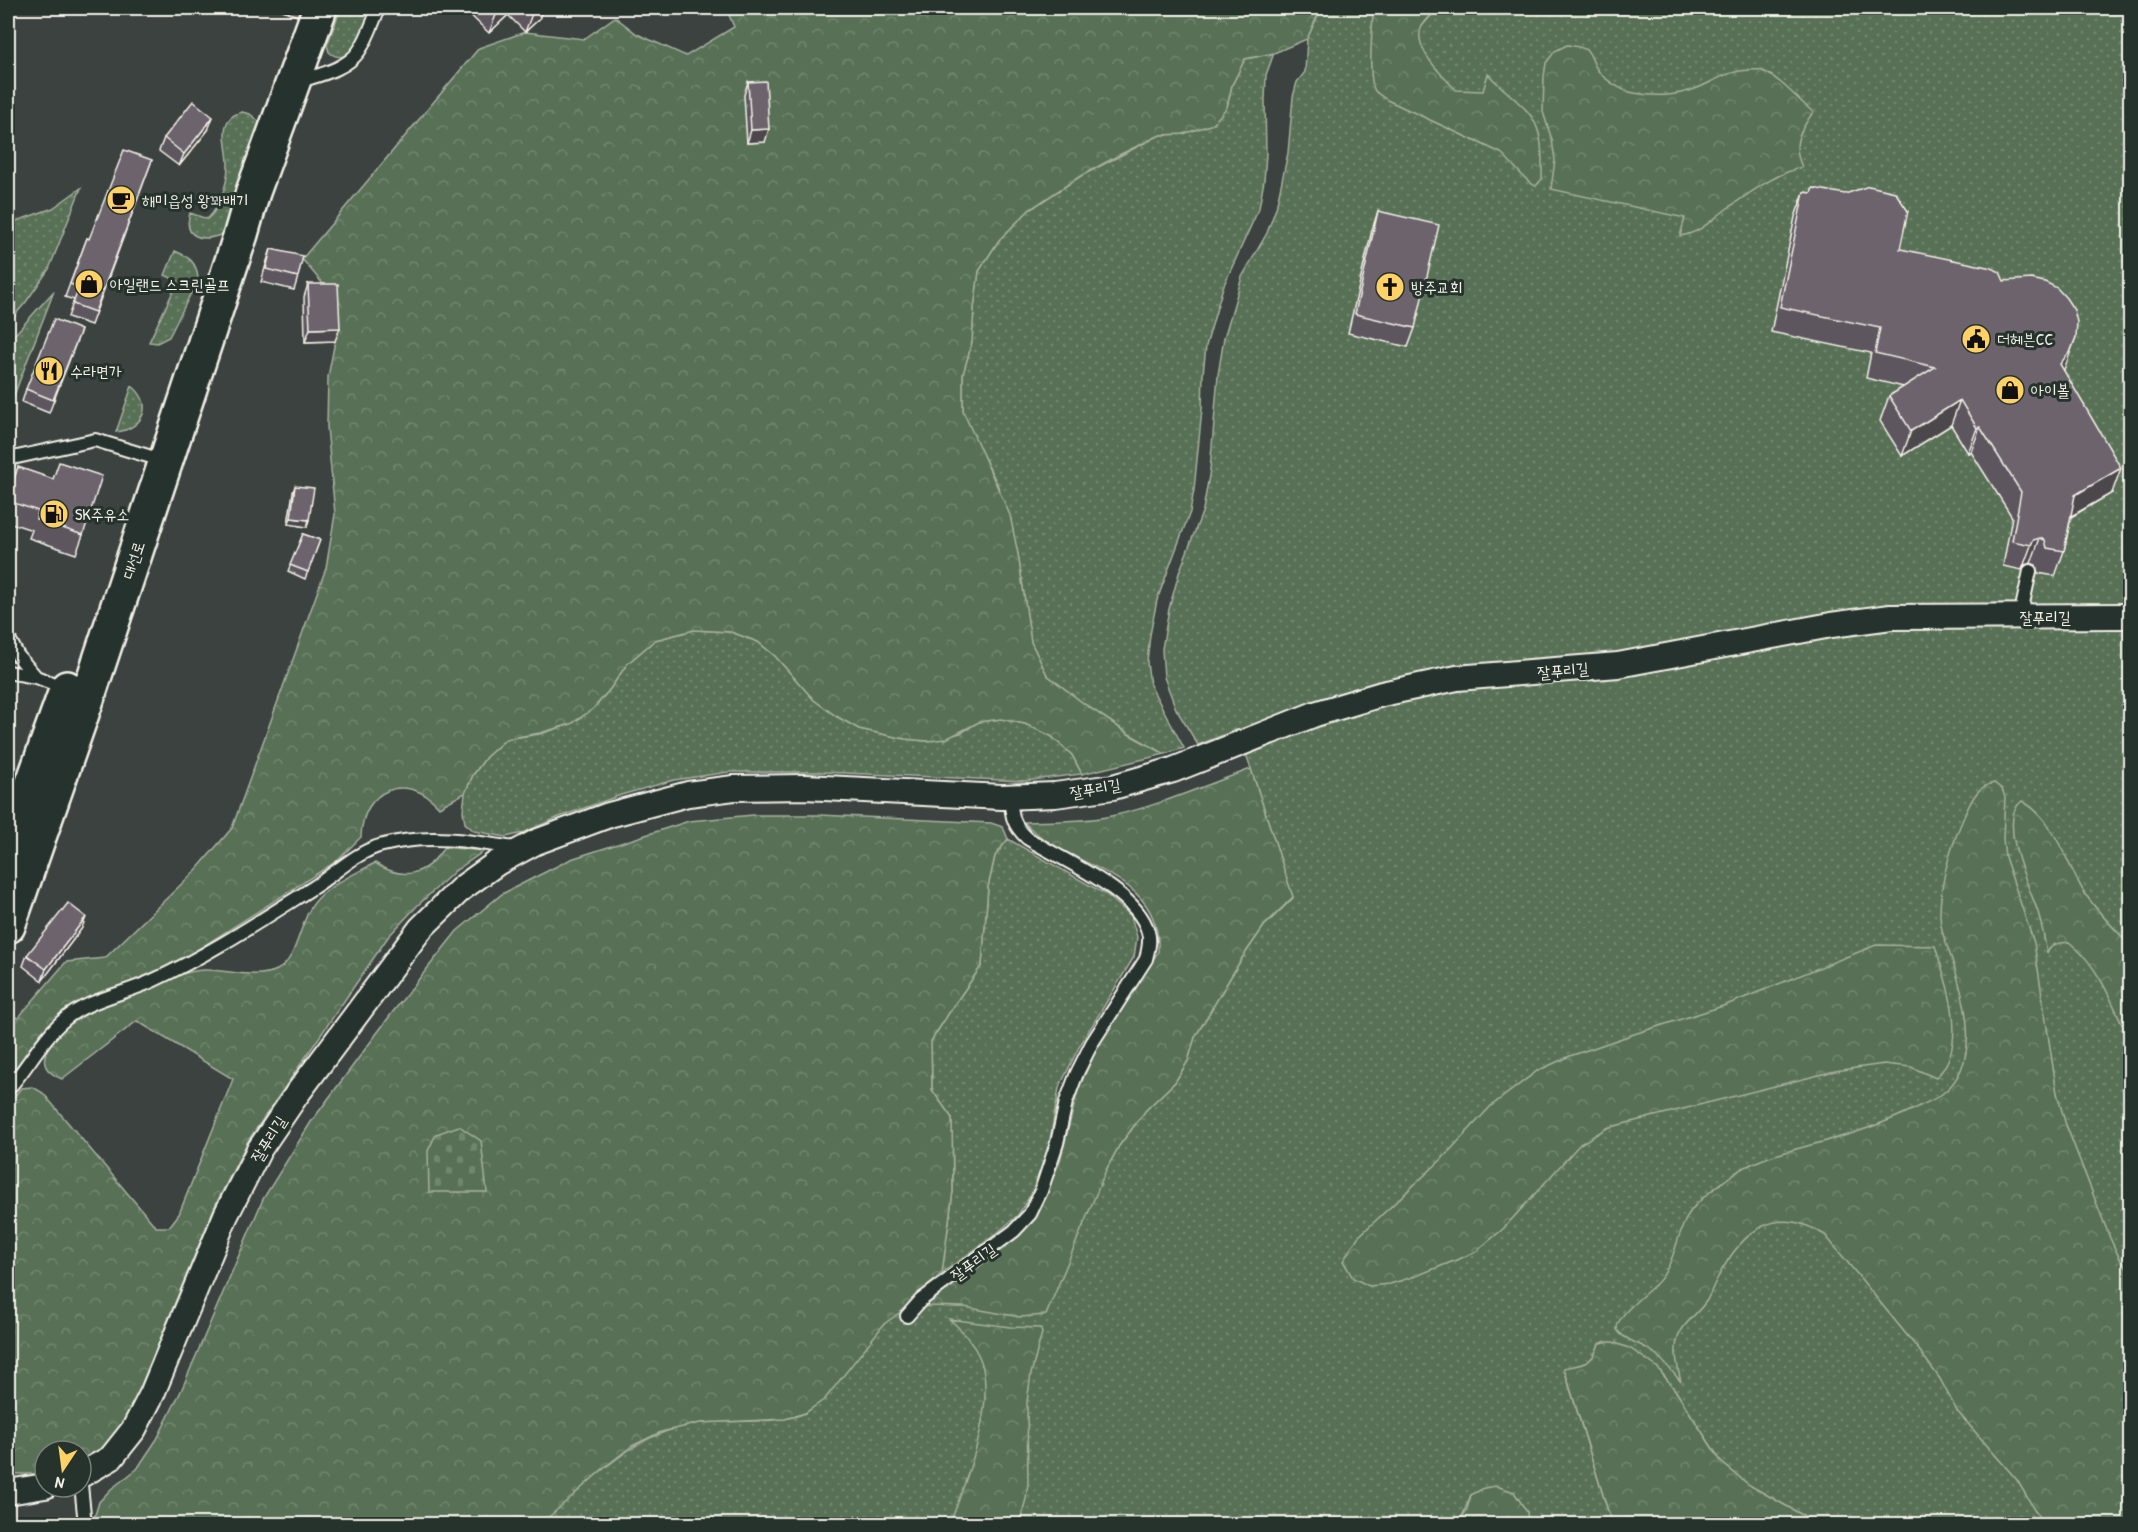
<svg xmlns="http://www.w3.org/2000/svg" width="2138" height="1532" viewBox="0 0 2138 1532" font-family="'Patrick Hand','Poor Story',sans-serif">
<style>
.grass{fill:url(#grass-dots);stroke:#a6b19f;stroke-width:1.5}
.forest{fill:url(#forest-crowns);stroke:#a6b19f;stroke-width:1.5}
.cemetery{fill:url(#cemetery-stones);stroke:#a6b19f;stroke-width:1.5}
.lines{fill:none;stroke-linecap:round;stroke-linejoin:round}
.lane-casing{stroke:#f4f1e8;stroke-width:16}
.street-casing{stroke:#f4f1e8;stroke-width:28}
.secondary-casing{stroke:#f4f1e8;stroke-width:38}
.lane{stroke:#26332d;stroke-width:12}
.street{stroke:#26332d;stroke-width:24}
.secondary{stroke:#26332d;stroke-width:33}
.wall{fill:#5d565e;stroke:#f4f1e8;stroke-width:1.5}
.shaded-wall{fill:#4c464c;stroke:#f4f1e8;stroke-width:1.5}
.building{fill:#6c646d;stroke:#f4f1e8;stroke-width:1.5}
.labels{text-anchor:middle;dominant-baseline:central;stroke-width:6;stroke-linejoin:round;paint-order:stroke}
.poi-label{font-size:16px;fill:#f4f1e8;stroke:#26332d;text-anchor:start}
.street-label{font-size:16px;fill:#f4f1e8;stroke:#26332d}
</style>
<defs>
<pattern id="grass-dots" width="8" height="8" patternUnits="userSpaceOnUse" patternTransform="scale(1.5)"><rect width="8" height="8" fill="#597156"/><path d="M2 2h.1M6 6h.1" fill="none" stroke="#71866e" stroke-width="1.8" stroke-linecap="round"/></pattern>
<pattern id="forest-crowns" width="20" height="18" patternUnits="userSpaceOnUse" patternTransform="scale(1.5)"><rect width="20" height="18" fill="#597156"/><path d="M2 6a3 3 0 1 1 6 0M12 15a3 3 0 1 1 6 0" fill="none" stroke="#71866e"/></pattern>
<pattern id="cemetery-stones" width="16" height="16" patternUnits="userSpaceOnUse" patternTransform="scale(1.5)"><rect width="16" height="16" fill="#597156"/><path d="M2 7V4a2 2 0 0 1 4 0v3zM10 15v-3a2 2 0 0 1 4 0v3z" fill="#71866e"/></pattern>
</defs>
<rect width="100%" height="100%" fill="#3b4240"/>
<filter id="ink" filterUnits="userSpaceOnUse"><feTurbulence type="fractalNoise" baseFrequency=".0167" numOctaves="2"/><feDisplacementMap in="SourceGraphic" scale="12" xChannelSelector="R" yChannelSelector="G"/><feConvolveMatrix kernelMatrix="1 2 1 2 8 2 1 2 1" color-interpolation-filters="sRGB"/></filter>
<g filter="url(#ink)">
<path class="grass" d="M341,8H371C366,23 352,72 329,52L327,45Z
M1321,8H1379L1421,27L1438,8H2130V1524H1818L1749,1485L1722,1463L1675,1390L1657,1367L1599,1344C1592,1366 1584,1363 1564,1369L1612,1524H1528L1527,1512L1471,1495L1459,1524H541C552,1512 566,1501 578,1490C617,1457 646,1431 700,1423C728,1419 785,1426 808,1411C841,1390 874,1319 905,1310C924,1305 943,1306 964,1307L1106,1170L1119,1146L1146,1110L1175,1082L1188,1061L1195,1037L1242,958L1264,926L1293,898L1238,729L1198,745L1176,709L1164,677L1162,649L1169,609L1179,573L1203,510L1210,470L1218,375L1224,338L1242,277L1267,233L1276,208L1288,153L1293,97L1297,82L1305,72L1307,39Z
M1274,53L1266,75L1265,100L1266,154L1264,181L1259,208L1223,287L1214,318L1206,346L1203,374L1202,409L1194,490L1190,512L1157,600L1150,635L1147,662L1150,685L1184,748L1165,754L1131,735L1083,703L1047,675L1031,642L1018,554L997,483L975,440L963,412V374L972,342L974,308L979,271L999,240L1029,210L1079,177L1160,135L1184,134L1227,107L1232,85L1245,59Z
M242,112L250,114L262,124L240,193L223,234C204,242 182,239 190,213L207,219C214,214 216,208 220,200C225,189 228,176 228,164C228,144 215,119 242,112Z
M81,188L49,269L26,302L8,323V224L53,208Z
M175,251C189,257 197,262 198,279L169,337L157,343L149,342L178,281L165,275Z
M54,291L8,411V342Z
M132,386C155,404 143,429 116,432Z
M694,630L731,632L758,642L775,656L814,700L836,716L859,729L905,739L927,741L961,733L978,722L1001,719L1025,724L1051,736L1072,755L1082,774L1023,781L823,772H729L674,780L621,795L559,817L523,833L506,837L474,831L465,823L463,811L465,793L473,775L486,757L506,739L540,734L571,724L593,709L610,689L627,664L655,640Z
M1008,839L1107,895L1131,916L1137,937L1134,957L1079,1047L1059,1088L1049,1146L1032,1193L1018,1215L996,1234L942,1273L953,1191L952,1118L932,1090L931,1041L954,1005L982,965L988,887L995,856Z"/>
<path class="forest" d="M726,8H1321L1307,39L1274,53L1245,59L1232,85L1227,107L1213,124L1183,134L1160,135L1121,154L1079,177L1029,210L999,240L979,271L974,308L972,342L963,374V411L1010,515L1018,554L1031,642L1047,675L1083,703L1130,735L1165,754L1082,774L1072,755L1051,736L1025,724L1001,719L979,722L946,739L927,741L905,739L859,729L836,716L814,700L775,656L758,642L731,632L694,630L655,640L627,664L610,689L593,709L571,724L540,733L506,739L486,757L473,775L465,793L439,807C407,771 362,789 361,837L337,861L180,961L71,1007L50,1024L8,1079V1015L18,1018L66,962L105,958L197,869L232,828L326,568L335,514L327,427L328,377L335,341L334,297L302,259L479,48L525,32L584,39L615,17L637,34L686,56L734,27Z
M1373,8H1437C1433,13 1426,20 1422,26C1411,47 1443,76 1456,90L1483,91L1488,74C1500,87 1515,98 1527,111C1544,129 1542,156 1542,179L1536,186C1527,184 1511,161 1501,153L1387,100C1383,97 1378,94 1375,91C1367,78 1373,25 1373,8Z
M1567,45C1598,49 1585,54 1599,72C1607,81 1622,91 1634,93C1650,96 1670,96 1685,92C1709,87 1723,70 1750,70C1755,70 1759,69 1763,71C1782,80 1797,99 1813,112C1800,132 1791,143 1802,167C1775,174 1751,192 1728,208C1711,220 1701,233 1680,236L1685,218L1551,189L1555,160L1552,140L1543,112L1544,77L1546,63L1555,51Z
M1251,769L1293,897L1264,926L1242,958L1195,1037L1188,1061L1175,1082L1146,1110L1119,1146L1106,1170L1046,1315L1020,1317L964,1307L927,1306L930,1302L1016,1236L1033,1221L1042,1204L1060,1161L1078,1090L1099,1043L1158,952C1163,870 1066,869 1024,822C1053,821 1083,822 1111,816C1159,806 1205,785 1251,769Z
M1994,783L2002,789L2005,797L2003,838L2005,857L2034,943L2057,1093L2065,1122L2110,1238L2119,1257L2130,1273V1524H2043L2017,1480L1957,1411L1940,1379L1919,1350L1826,1236C1775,1202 1742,1231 1717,1279C1713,1286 1711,1293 1707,1300C1700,1311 1690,1318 1683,1328C1671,1344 1677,1364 1681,1382C1671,1370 1662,1358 1650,1350C1641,1344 1624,1340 1618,1331C1611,1319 1648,1292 1656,1284C1674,1266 1675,1241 1686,1219C1693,1203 1714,1189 1728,1178C1753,1159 1782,1153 1811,1145C1847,1136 1881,1125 1914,1109C1923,1104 1934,1100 1942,1094C1982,1063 1966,1003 1953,963C1948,947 1940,932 1940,915C1940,882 1950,849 1963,819C1970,803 1976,786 1994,783Z
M2022,801C2055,819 2066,863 2084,892C2097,912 2114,928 2130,945V1042C2114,1007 2100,966 2069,942C2058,943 2051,943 2047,954C2045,940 2042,926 2038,912C2030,889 1996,819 2022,801Z
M753,815H820L991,823L1003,827L1008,839L995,856L988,887L982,965L954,1005L931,1041L932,1090L952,1118L953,1191L942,1273L902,1311L884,1324L825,1399L805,1413L785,1419L700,1423L661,1432L632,1446L605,1467L541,1524H94L95,1515L99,1502L111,1489L137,1469L157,1439L181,1391L263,1199L311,1122L392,1013L457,931L502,894L571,859L689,821Z
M444,847L484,851L455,871L417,906L388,937L248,1141L215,1206L124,1427L96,1454L81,1460V1451H45V1471L34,1474H8V1105L21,1088L33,1087L43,1093L156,1227H169L179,1214L233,1079L137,1021L62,1079C46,1072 40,1064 48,1048C56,1032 72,1018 88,1011C101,1005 117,1001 131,995C154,986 179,971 204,970C227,969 255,980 277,970C298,960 299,921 314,903C328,885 355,874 375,863C403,881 426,876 444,847Z
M1876,945L1935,946C1947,985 1970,1044 1936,1078L1911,1067L1884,1064L1835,1071L1607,1128L1580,1144L1503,1229L1474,1253L1416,1276L1390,1284L1369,1286L1353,1278L1343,1261L1358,1237L1441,1160L1491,1106L1537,1071L1570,1056L1631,1035L1726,1005Z
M949,1319L1010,1327L1040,1328L1042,1333L1031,1374L1027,1402L1028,1483L1026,1499L1019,1524H950C966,1479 993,1416 983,1368C979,1350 963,1330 949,1319Z
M1604,1342H1613L1631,1349L1657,1367L1675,1390L1722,1463L1749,1485L1818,1524H1612L1564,1368C1584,1364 1592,1365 1599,1344Z
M1496,1486L1514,1492L1527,1512L1528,1524H1459L1467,1509L1471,1495L1484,1488Z"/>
<path class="cemetery" d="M459,1126L481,1141L487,1192H429L428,1151L436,1134Z"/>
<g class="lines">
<g class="lane-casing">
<path id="lane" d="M297,82C318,75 346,70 359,51C368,38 373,21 379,8
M8,459L95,440L148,456
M2020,617L2030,571
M8,637L18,656L36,677
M8,672L36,677L65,688
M8,1089C28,1067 42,1038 65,1019C90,999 124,994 152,981C207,956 263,919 314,887C336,873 357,851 383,845C429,833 473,841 519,849
M907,1316L921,1300L1014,1231L1030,1214L1041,1191L1057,1143L1066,1102L1077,1073L1092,1043L1146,959C1148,950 1151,941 1148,932C1137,890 1061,860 1027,838C1012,824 1012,816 1010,797
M81,1485L85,1524"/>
</g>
<g class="street-casing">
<path id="street" d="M81,1475L111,1458L134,1429L152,1394L226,1215L259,1150L297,1094L421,928L462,888L497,863L536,842L609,815L688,794L734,788L805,787L1002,797L1055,795L1113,787L1173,770L1315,714L1382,694L1457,678L1618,665L1831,625L1891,617L2130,616
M8,1492L45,1486"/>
</g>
<g class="secondary-casing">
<path id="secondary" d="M8,852L67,688
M8,926L86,702L241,234L253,192L320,8"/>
</g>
<use href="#lane" class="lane"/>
<use href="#street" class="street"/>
<use href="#secondary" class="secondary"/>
</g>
<path class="wall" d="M280,8H301L297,16L280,9Z
M463,8H543L539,19L525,32L508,15L489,33Z
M748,82L765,142L747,143L744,95Z
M208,130L179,166L159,151L164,138Z
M152,160L91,325L68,317L74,300L65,297L87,238L89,239Z
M1813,188L1900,249L2004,281L2064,371L2112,493L2071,517L2064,551L2055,576L2038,573L2036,565L2031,563L2024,565L2022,570L2003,566L2012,517L1971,452L1968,453L1951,425L1902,456L1880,421L1889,396L1904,387L1866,378L1871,353L1771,332L1795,217L1804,192L1811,193Z
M1378,211L1415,328L1408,347L1348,333L1372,230Z
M271,249L298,277L294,290L261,282L267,261Z
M308,284L335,341L305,342L304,297Z
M81,330L49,413L22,402L26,389Z
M18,467L83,535L76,554L29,538L32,530L8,522V496Z
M295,486L307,527L288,524L293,492Z
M303,534L320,540L305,579L288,571Z
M82,928L42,981L23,966L27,955Z"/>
<path class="shaded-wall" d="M503,8H510L508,15L489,33L496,15Z
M539,8H543L539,19L525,32L532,14Z
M213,117L208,130L179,166L184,154Z
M769,129L765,142L747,143L751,130Z
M340,328L335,341L305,342L310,329Z
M2076,337L2062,375L2060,364Z
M1960,400L1951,425L1902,456L1911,431Z
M1980,427L1971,452L1968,453L1977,428Z
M2121,468L2112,493L2066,519L2075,495Z
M291,518L309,520L307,527L288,524Z
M2040,538L2031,563L2024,565L2022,570L2033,540Z
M86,917L82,928L42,981L46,969Z"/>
<path class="building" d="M488,8H503L496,15Z
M525,8H539L532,14Z
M766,81L769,129L751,130L748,82Z
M193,101L213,117L184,154L164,138Z
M124,150L152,160L95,312L73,304L79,287L70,284L87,238L89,239Z
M1869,186L1895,192L1908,211L1900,249L1992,268L2000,272L2004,281L2031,279L2045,282L2057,288L2066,298L2074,310L2077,322L2076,337L2071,350L2060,364L2121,468L2075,495L2064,551L2047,548L2045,540L2040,538L2033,540L2031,545L2012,541L2021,492L1980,427L1977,428L1960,400L1911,431L1889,396L1935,367L1875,353L1880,328L1780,307L1804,192L1811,193L1813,188L1845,194Z
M1378,211L1439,225L1415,328L1355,314Z
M271,249L303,256L298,277L266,269Z
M308,284H338L340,328L310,329Z
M54,319L81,330L53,400L26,389Z
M59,462L102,476L83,535L36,519L38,511L8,501V498L18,467L53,479Z
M295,486L314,488L309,520L291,518Z
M303,534L320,540L308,572L290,565Z
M68,903L86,917L46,969L27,955Z"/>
</g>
<defs>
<g id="cafe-disc" transform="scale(1.5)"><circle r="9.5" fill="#ffd166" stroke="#26332d"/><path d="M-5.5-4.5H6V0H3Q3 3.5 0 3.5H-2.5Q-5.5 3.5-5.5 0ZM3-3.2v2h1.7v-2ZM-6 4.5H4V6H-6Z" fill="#111"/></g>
<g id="shop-disc" transform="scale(1.5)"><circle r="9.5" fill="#ffd166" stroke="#26332d"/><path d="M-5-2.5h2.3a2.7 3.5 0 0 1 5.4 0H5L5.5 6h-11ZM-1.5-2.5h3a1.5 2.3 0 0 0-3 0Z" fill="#111"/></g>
<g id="church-disc" transform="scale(1.5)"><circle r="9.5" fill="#ffd166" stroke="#26332d"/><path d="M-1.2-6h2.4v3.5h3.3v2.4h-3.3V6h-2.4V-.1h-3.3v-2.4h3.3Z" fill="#111"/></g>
<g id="civic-disc" transform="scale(1.5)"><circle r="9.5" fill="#ffd166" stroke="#26332d"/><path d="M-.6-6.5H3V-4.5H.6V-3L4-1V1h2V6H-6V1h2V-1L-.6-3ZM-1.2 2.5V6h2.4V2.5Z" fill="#111"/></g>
<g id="restaurant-disc" transform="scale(1.5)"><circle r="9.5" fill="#ffd166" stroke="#26332d"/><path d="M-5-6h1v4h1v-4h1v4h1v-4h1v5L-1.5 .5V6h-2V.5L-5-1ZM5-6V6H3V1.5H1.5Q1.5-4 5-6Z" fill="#111"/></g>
<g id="fuel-disc" transform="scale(1.5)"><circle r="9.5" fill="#ffd166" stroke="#26332d"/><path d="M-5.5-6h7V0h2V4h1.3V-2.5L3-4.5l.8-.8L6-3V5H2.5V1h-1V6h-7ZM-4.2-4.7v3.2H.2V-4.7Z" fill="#111"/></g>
</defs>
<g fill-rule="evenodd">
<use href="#cafe-disc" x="121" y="200"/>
<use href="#shop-disc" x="89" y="284"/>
<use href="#church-disc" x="1390" y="287"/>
<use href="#civic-disc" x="1976" y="339"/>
<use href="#restaurant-disc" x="49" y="371"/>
<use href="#shop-disc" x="2010" y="390"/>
<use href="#fuel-disc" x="54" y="514"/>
</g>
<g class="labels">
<g class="poi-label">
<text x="142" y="200">해미읍성 왕꽈배기</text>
<text x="110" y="284">아일랜드 스크린골프</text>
<text x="1411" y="287">방주교회</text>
<text x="1997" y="339">더헤븐CC</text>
<text x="70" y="371">수라면가</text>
<text x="2031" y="390">아이볼</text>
<text x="75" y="514">SK주유소</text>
</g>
<g class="street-label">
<text transform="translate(133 560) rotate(-72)">대선로</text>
<text x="2045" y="617">잘푸리길</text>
<text transform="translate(1563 670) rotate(-5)">잘푸리길</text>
<text transform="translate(1095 788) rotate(-10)">잘푸리길</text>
<text transform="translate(268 1139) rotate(-58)">잘푸리길</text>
<text transform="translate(973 1262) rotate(-36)">잘푸리길</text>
</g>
</g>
<rect width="2138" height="1532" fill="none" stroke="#26332d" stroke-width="30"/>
<rect x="15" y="15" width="2108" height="1502" fill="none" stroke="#f4f1e8" stroke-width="2" filter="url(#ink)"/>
<g transform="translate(63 1469) rotate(193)"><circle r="28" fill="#26332d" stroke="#787f78" stroke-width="1.5"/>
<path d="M0-4.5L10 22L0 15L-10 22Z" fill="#ffd166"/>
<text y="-9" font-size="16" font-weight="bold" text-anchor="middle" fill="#f4f1e8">N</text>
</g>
</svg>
